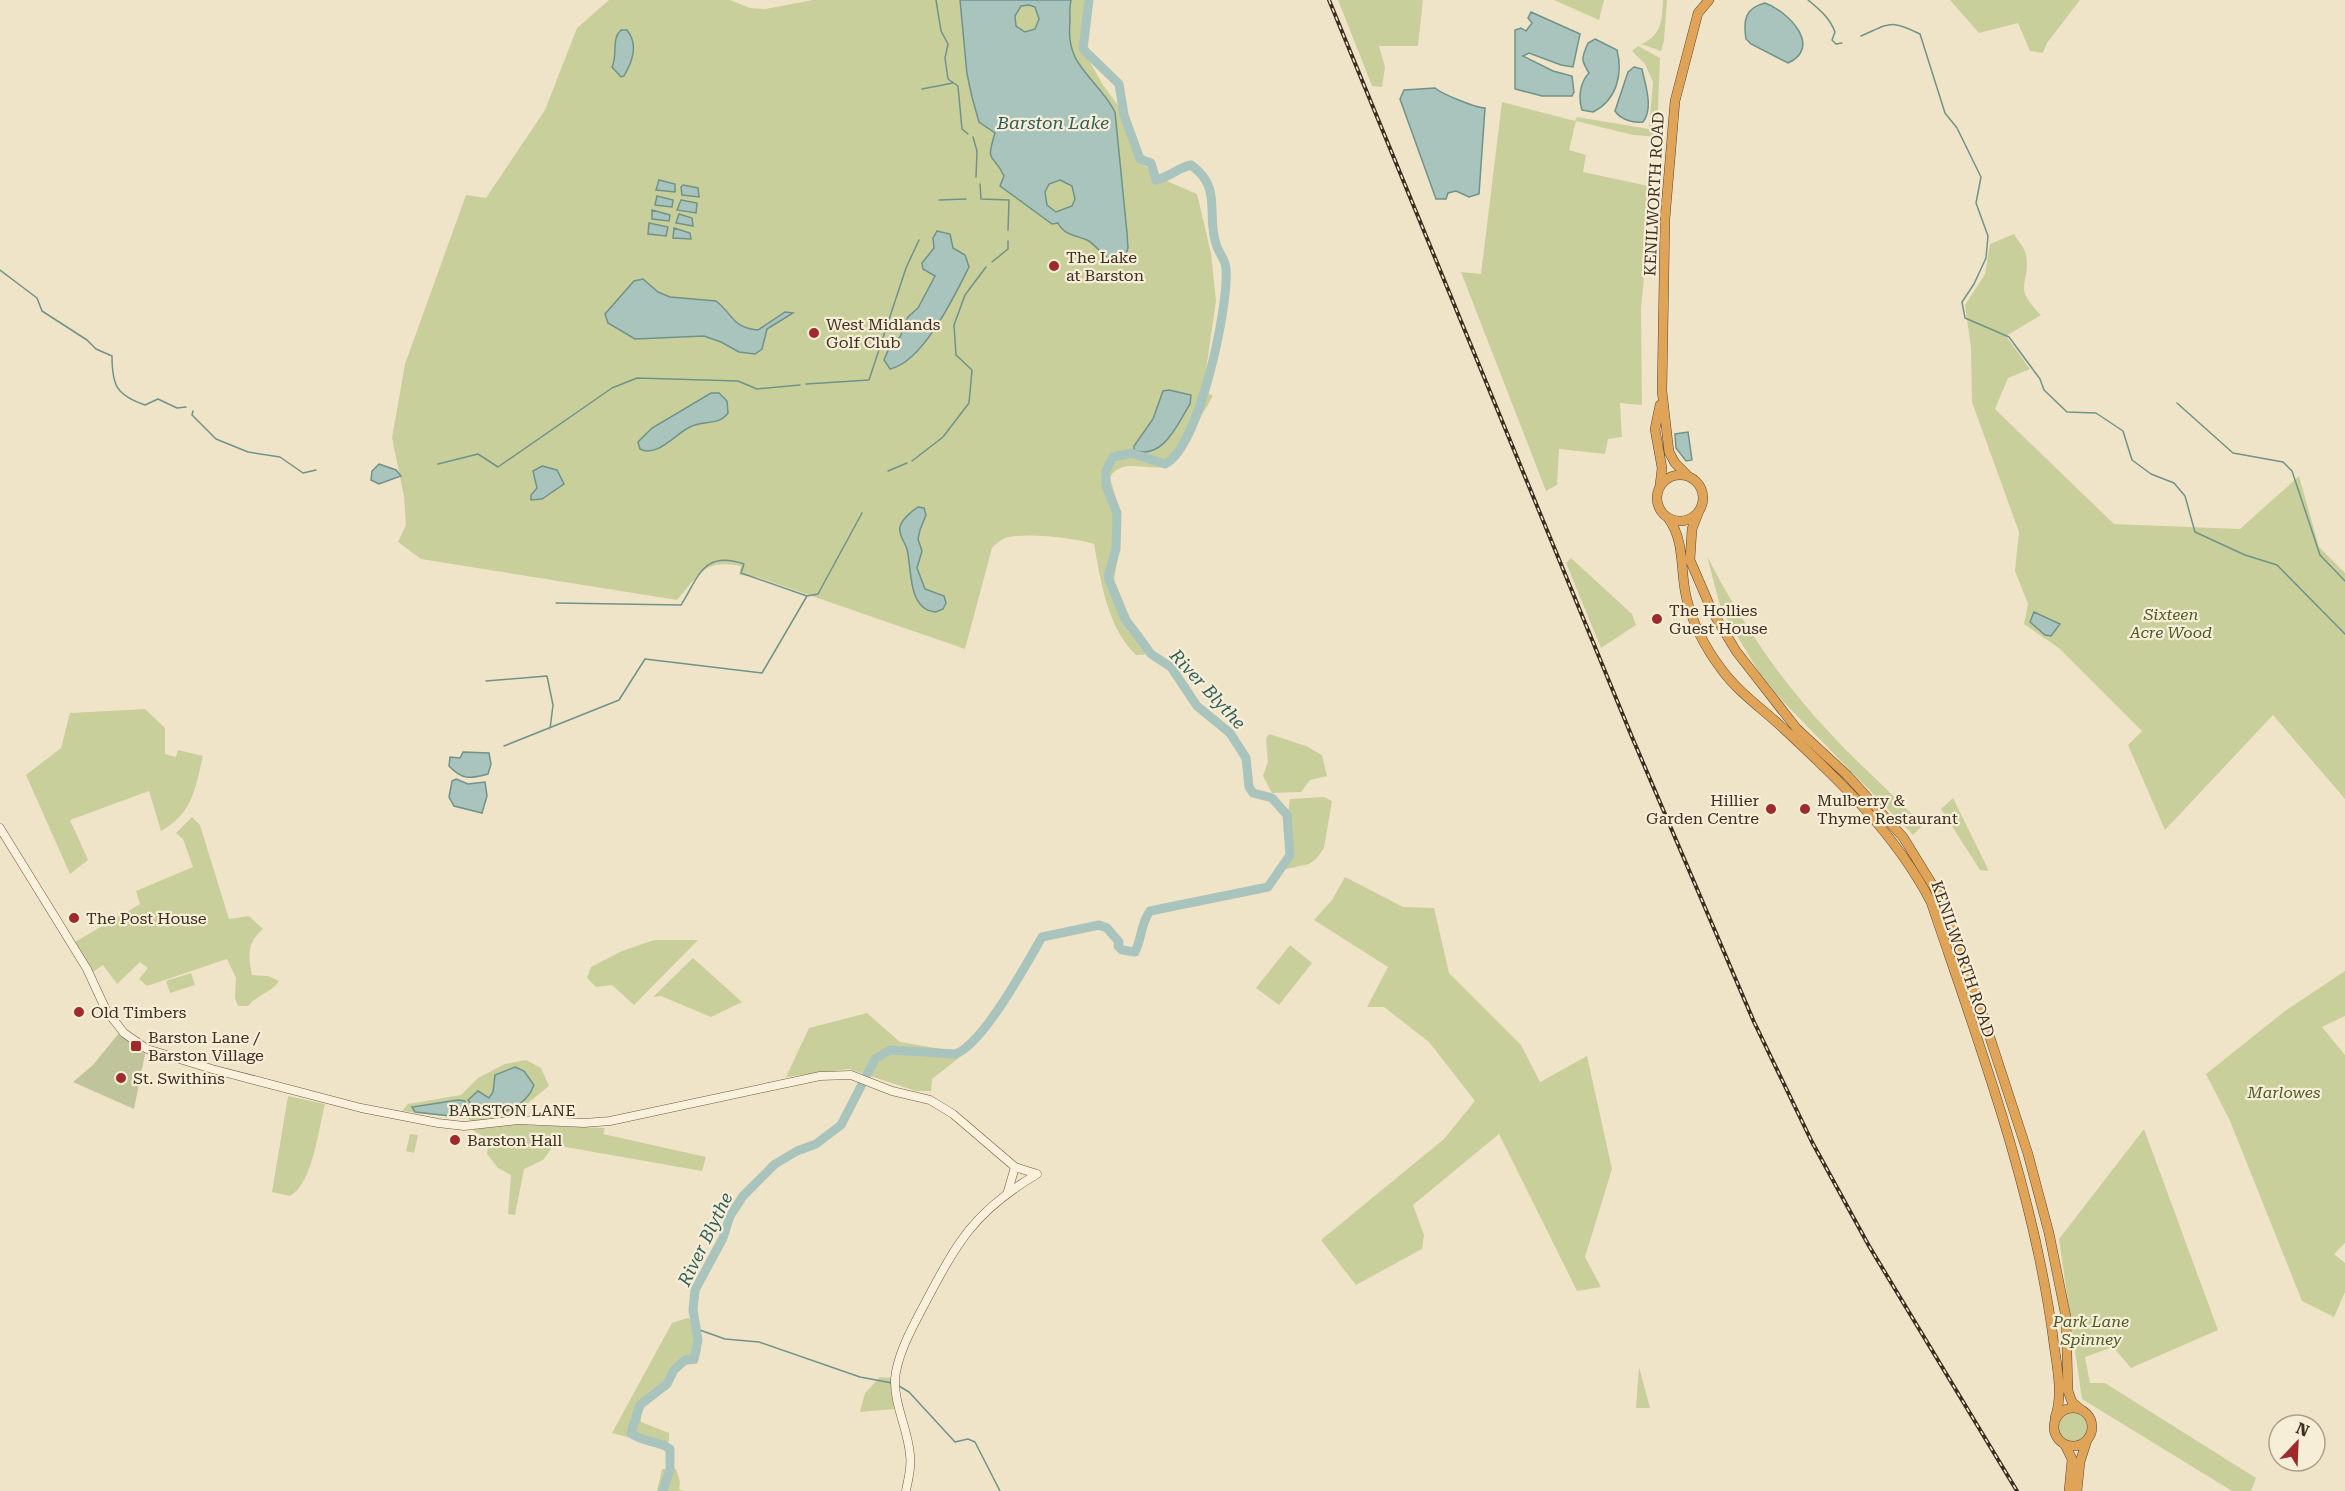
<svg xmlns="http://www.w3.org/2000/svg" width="2345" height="1491" viewBox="0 0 2345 1491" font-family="'Roboto Serif',serif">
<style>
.green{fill:#c9cf9b}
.cemetery{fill:#bfc49a}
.water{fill:#a9c4bc;stroke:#6f938a;stroke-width:1.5;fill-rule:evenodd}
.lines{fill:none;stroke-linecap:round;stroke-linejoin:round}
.stream{stroke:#6f938a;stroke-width:1.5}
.river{stroke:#a9c4bc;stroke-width:9}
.secondary-casing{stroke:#6f573f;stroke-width:9}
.highway-casing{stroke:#5b4430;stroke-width:10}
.secondary{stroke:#faf1dc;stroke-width:8}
.highway{stroke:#e0a458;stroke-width:9}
.rail-casing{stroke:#3d2e20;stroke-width:4}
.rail{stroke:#f7eed8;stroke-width:1.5;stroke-dasharray:4.5;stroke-linecap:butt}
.poi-dot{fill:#9e2a2b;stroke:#f7eed8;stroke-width:2}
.labels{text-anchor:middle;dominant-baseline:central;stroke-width:4.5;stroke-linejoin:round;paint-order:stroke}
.street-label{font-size:16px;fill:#3d2e20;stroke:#f7eed8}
.poi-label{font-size:16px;fill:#3d2e20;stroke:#f7eed8;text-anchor:start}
.park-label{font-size:16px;font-style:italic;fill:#4d5a26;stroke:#f7eed8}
.water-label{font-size:18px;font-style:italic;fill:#2f5d5a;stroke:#f7eed8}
</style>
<rect width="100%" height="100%" fill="#f0e4c8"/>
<path class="green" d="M609,0H730L750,8L765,9L813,0H1085L1083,50L1103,85L1125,115L1137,161L1169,182L1197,194L1211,253L1216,301L1203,391L1213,396L1173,464C1153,475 1124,455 1110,477L1117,502L1120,545L1114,580L1131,620L1154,654L1136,655C1107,627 1101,582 1094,544C1076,538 1020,531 1003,539C999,541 995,545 992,548L965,649L757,577L739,575L741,566C703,559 701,573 677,600L421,559L398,542L406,525L404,496L392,438L405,364L466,195L486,198L545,110L577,28Z
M1338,0H1423L1418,46H1379L1385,67L1382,87L1372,86Z
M1554,0H1604L1599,20Z
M1663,0H1667L1664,41L1661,51L1641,44C1662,36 1662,19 1663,0Z
M1950,0H2080L2047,43L2043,53L2030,51L2018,23L1979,33Z
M1638,46L1660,58L1657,137L1633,135L1576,121L1569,150L1586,155L1583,172L1653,187L1641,308L1642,405L1620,403L1622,437L1608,439L1605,454L1559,449L1557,485L1546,491L1461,272L1481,274L1502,102L1575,121L1577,117L1649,129L1653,82L1645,64L1632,51Z
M2014,234C2017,240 2025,248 2026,255C2031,286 2011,285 2041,315L2006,336L2030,369L2008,378L1995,409L2114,524L2240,529L2299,476L2319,547L2345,573V799L2273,715L2165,830L2128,745L2142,731L2060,649L2024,624L2028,604L2015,571L2019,532L1972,402L1971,348L1965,305L1985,274L1990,244Z
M1707,556C1740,620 1779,679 1829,732C1858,764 1892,793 1923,825L1913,835L1766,684L1721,609Z
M1571,558L1632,614L1636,625L1601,648L1566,563Z
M145,709L165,728V754L176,757L178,750L203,756C195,789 193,813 161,831L149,791L70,820L88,860L70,874L26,775L61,748L70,713Z
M1269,734L1306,746L1322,755L1327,776L1310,780L1301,792L1272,793L1263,776L1268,762L1266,739Z
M1324,797L1332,801L1324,848L1316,859L1309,864L1282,870C1294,847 1285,824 1290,799Z
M1953,798L1987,867L1988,871L1980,870L1941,809Z
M192,817L200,825L229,919L249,916L263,929C247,942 248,956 252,975L268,976L279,981C271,993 257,995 248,1006H238L235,998L236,978L227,959L147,986L139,979L148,968L140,962L117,984L103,965L93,972L73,943L140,904L136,891L193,867L183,839L176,833Z
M1345,877L1403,907L1434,908L1449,973L1521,1045L1540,1082L1587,1056L1612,1169L1585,1257L1601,1287L1577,1291L1499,1134L1413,1205L1424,1235L1422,1249L1356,1285L1321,1240L1444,1139L1475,1101L1429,1042L1384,1007H1367L1388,967L1314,920L1332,900Z
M654,940H698L634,1005L612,985L596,987L587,978L591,967L622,951Z
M1290,945L1312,963L1279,1005L1256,988Z
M693,958L742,1002L711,1017L661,996L653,997Z
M2345,971V1016L2322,1027L2345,1055V1243L2334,1254L2345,1263V1292L2334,1317L2302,1301L2230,1121L2206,1074L2285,1011Z
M191,973L195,985L170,993L166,981Z
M867,1013L900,1042L965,1053L932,1079L931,1091H916L849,1069L786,1077L809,1028Z
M526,1060L541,1068L549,1086L517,1112L524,1125L605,1128L603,1134L706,1157L702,1171L554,1145L543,1160L524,1169L515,1215L508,1214L511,1175L498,1168L487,1154L489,1139L475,1132L469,1119L402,1111L408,1104L461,1095L478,1078L505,1064Z
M288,1096L325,1104C318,1130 313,1183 290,1196L272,1192Z
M2144,1129L2218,1330L2131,1368L2113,1347L2085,1357L2090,1383H2105L2256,1478L2251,1491H2232L2082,1399L2059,1239Z
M410,1134L418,1135L414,1153L406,1151Z
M687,1318L700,1323L701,1350L697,1364L676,1365L668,1374L667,1384L640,1405L641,1422L669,1433V1441L663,1447L612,1433L672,1323Z
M1639,1367L1650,1408H1636Z
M880,1377L892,1378L894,1409L860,1412L865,1393Z
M2058 1428a15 15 0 1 1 30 0a15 15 0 1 1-30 0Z
M662,1469H676L680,1482L679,1489L684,1491H657Z"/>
<path class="cemetery" d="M119,1033L145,1054L134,1109L73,1082L93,1065Z"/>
<path class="water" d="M960,0H1071C1069,8 1070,14 1070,23C1065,67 1097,77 1115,112L1127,233L1128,248L1123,263C1101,260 1100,247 1087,240C1075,235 1064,235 1058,223L1052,224L1000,186L1004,176C993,151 985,166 995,133L979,122L972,97L967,74ZM1029,5L1035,7L1039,19L1035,29L1025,32L1016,26L1015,16L1021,6ZM1060,180L1072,186L1075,199L1072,206L1056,212L1047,205L1045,192L1049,184Z
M1765,3C1788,11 1823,47 1788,63L1751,44L1746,39C1743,20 1745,8 1765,3Z
M1531,12L1580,34L1573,67L1561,65L1529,53L1523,56L1553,71L1572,76L1574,92L1572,96H1542L1515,89V30L1521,28L1526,31L1532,23L1528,18Z
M621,30H627C639,45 632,62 624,76L621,77L612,67C618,54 611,39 621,30Z
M1595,39L1617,50C1623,74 1617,100 1593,112L1582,110C1578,98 1580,82 1589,73C1581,60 1581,59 1588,43Z
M1634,67L1642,69C1645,84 1654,108 1643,122C1633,123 1621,120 1615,111L1628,72Z
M1435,88C1442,94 1476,108 1485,108L1479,194L1469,197L1456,191L1448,193L1446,199H1436L1400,99L1404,90Z
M659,180L675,184V192L656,190Z
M683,185L698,188L699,197L682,195L681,187Z
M657,196L673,200L672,207L655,205Z
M681,200L697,203L696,213L677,210Z
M652,210L670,215L669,221L652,219Z
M679,214L692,218L693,226L676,223Z
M649,223L668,227L666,236L648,234Z
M674,228L690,233L691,239L673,238Z
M937,231L950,234L953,248L965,255L969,267C955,295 923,362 890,369L884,360L890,346L900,337L908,317L918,308L935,276L923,269L922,263L934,248L933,238Z
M643,279L658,292L670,297L716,301C734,315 731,327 758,330L785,312L793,313L767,329L762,349L755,354L739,352L721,342L704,336L635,339L608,323L605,314L634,281Z
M1169,390L1191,395L1190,404C1178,423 1163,461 1134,450V446L1153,419L1163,391Z
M711,393H719L727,401L728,413C719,426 703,420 690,427C675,434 657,458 640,449L638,442L652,428Z
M1688,432L1692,460L1686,461L1676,448L1675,434Z
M379,464L396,470L401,476L379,484L371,480L372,471Z
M542,466L557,470L564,484L542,499L531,500V495L537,488L533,471Z
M918,507L924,508L926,515L920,530L918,539L922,551L917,568L925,589L944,596L946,603L943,609L936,612C907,610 912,568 907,549C905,542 898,535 900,527C901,520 912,511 918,507Z
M2034,612L2060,624L2051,636L2045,635L2030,622Z
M463,752L489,753L491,764L488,774C470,779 462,780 449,766L450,757L460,758Z
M456,779L468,784L485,782L487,796L482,813L454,806L449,797L452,781Z
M515,1067L524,1071L534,1085C526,1108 501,1114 480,1117L468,1100L478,1091L489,1098L493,1092L495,1075Z
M458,1100L465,1101V1111L460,1117L415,1112L412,1107Z"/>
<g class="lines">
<path class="stream" d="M936,0L941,31L948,44L945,58L948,79L958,86L962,129L968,134
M1808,0C1819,9 1830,18 1835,32L1832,40L1836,44L1842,43
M1861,36C1891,23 1890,19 1920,34L1945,113L1957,128L1981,177L1976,203L1988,236L1986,258L1974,284L1962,302L1965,318L2009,337L2040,379L2044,390L2067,412L2096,413L2123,431L2132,460L2151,474L2174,483L2185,496L2195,532L2245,555L2277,565L2345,634
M922,89L953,83
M973,137L977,151L976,177
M980,184L981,199L1009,200L1008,230
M939,200L966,199
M992,262L1008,249V241
M0,270L37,298L42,311L87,340L96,349L112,356C112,385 116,395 145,405L158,399L177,408L186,407
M806,384L869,380L906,268L919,240
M2177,403L2233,453L2283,462L2292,471L2320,555L2345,581
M193,411L192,415L216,439L248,452L280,457L303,473L316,470
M912,461L943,437L969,403L972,370L956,355L954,325L965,295L986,267
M438,464L478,454L498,467L612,388L637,378L738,381L757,389L800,385
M888,471L907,463
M556,603L681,605C699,576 704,550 744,564L741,573L807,596
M486,681L547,676L553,705L550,729
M504,746L619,700L645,659L762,673L807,596L818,594L862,513
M697,1329L725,1339L759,1342L860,1377L892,1383
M899,1386L909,1392L955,1442L968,1439L975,1442L1000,1491"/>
<path class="river" d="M663,1491L670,1469V1449C659,1440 643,1443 631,1433L640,1405L667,1384L674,1370L685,1360L694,1359L698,1340L693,1310L695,1290L723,1238L730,1216L743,1196L775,1164L797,1151L816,1144L841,1125L875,1059L890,1050L955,1054C982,1046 1027,963 1042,937L1099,925L1107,928L1119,942L1118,946L1122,950L1135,952C1142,938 1141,922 1150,911L1268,887L1290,855L1287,815L1272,798L1253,793L1249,787L1246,758L1230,733L1197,706L1171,667L1151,654L1141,640L1125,619L1108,577L1116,549L1117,513L1106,486V471L1113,457L1131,453L1165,464C1199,448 1229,306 1226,269C1226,260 1218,252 1216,244C1206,213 1223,188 1191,165C1177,168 1170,177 1156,180L1151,163L1140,159L1124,115L1119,84L1083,49L1089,0"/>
<g class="secondary-casing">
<path id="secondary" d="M0,828L87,969L106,1010L124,1033L147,1049L212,1069L361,1108L438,1123L464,1126L518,1120L584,1123L610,1121L820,1076L851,1075L892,1091L930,1100L953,1114L1015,1167L1037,1174
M1008,1191L1015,1167
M906,1491C908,1479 912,1467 910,1455C908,1429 894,1405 895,1379C897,1355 912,1328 923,1307C957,1243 972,1213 1037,1174"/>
</g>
<g class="highway-casing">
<path id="highway" d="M1660,405L1655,429L1662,468L1660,485
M1657 498a23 23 0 1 1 46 0a23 23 0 1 1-46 0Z
M1687,475L1675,463L1669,452L1662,391L1665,219L1675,101L1698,13L1709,0
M1699,511L1692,529L1690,560L1712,611L1736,651L1797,729L1848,776L1903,837L1940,897L1965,961L2028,1154L2049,1233L2066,1317L2068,1391L2072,1402L2080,1409
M1668,518C1685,540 1680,569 1686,596C1692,622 1706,649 1722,670C1738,692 1764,710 1784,729C1841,782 1895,833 1931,902C1979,1044 2033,1188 2053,1337C2056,1363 2064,1393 2055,1418
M2054 1427a19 19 0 1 1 38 0a19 19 0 1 1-38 0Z
M2065,1445L2072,1459L2069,1491
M2077,1491L2080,1462L2087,1440"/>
</g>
<use href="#secondary" class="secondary"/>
<use href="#highway" class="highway"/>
<g class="rail-casing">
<path id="rail" d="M1329,0L1632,737L1754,1022L1812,1142L1869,1246L2017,1491"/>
</g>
<use href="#rail" class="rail"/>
</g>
<g class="poi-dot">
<circle cx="1054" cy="266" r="6"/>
<circle cx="814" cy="333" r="6"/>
<circle cx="1657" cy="619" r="6"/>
<circle cx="1771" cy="809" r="6"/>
<circle cx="1805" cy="809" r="6"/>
<circle cx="74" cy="918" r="6"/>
<circle cx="79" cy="1012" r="6"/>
<rect x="130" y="1040" width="12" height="12" rx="3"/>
<circle cx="121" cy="1078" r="6"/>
<circle cx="455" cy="1140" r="6"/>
</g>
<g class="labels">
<g class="street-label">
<text transform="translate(1654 194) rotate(-87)">KENILWORTH ROAD</text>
<text transform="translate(1963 959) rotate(71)">KENILWORTH ROAD</text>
<text x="512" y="1110">BARSTON LANE</text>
</g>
<g class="poi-label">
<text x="1066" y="257">The Lake<tspan x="1066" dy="18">at Barston</tspan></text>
<text x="826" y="324">West Midlands<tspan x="826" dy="18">Golf Club</tspan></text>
<text x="1669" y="610">The Hollies<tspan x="1669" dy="18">Guest House</tspan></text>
<text x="1759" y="800" text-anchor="end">Hillier<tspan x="1759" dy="18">Garden Centre</tspan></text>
<text x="1817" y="800">Mulberry &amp;<tspan x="1817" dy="18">Thyme Restaurant</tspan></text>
<text x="86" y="918">The Post House</text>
<text x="91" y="1012">Old Timbers</text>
<text x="148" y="1037">Barston Lane /<tspan x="148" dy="18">Barston Village</tspan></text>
<text x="133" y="1078">St. Swithins</text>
<text x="467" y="1140">Barston Hall</text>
</g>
<g class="park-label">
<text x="2171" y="614">Sixteen<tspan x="2171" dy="18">Acre Wood</tspan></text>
<text x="2284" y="1092">Marlowes</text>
<text x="2091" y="1321">Park Lane<tspan x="2091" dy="18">Spinney</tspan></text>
</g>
<g class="water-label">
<text x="1053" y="122">Barston Lake</text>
<text transform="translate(1208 689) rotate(47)">River Blythe</text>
<text transform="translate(705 1239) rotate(-64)">River Blythe</text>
</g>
</g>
<g transform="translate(2297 1443) rotate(23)"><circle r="28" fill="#f7eed8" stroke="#ada18e" stroke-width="1.5"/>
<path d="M0-4.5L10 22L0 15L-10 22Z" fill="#9e2a2b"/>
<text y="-9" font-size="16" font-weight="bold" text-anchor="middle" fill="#3d2e20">N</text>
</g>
</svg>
